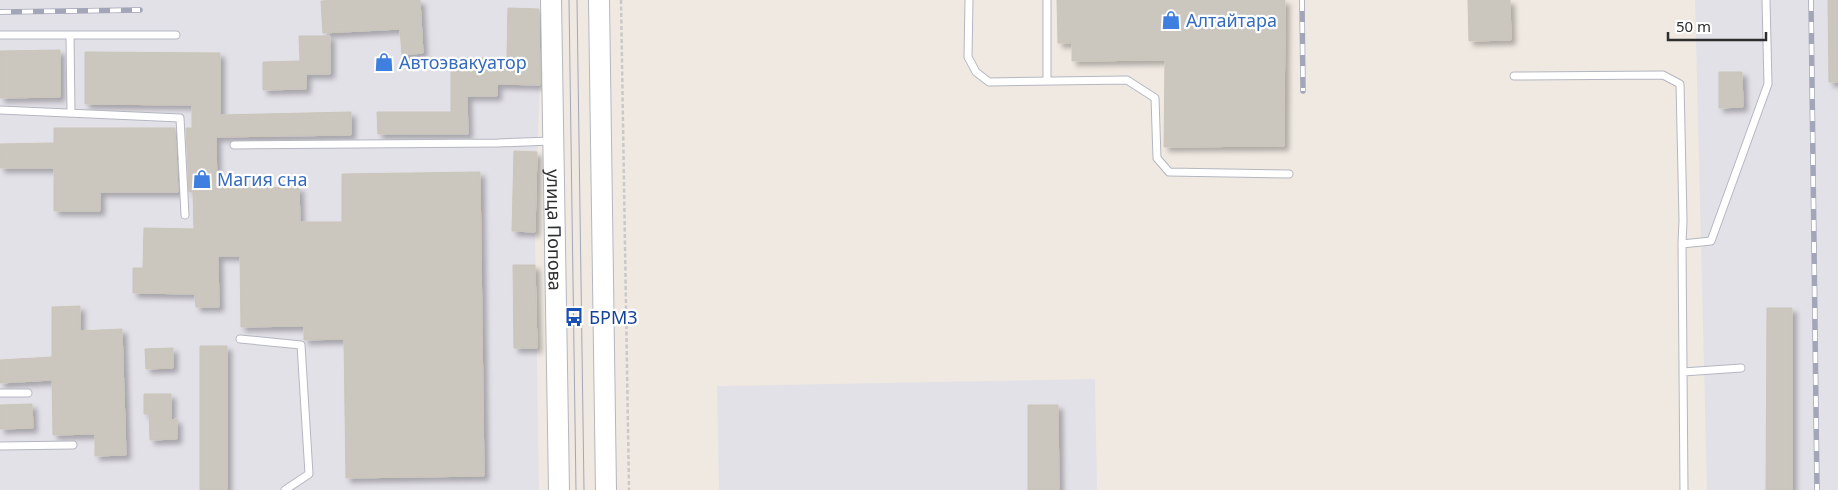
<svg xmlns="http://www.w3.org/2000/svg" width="1838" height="490" viewBox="0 0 1838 490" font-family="'Noto Sans',sans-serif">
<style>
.industrial{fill:#e3e1e8}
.building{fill:#cbc7bf;stroke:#cbc5ba;filter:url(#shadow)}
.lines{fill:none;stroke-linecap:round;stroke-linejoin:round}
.lane-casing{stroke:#b4b7c1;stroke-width:9}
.secondary-casing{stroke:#b4b7c1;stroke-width:22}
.path{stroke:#c9c9c9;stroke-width:2.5;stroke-dasharray:4 2.5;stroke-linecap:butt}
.lane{stroke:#fff;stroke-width:7}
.secondary{stroke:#fff;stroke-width:20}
.tram{stroke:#a3a6b8;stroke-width:1}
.rail-casing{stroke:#a3a6b8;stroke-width:5.5}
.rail{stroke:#fff;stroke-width:4;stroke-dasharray:11;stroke-linecap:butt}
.labels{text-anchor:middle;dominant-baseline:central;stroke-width:4.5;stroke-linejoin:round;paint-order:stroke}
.shop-label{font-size:18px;fill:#366cbe;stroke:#fff;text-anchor:start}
.street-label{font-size:18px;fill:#2e2e2e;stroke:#fff}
.transit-label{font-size:18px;fill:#164399;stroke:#fff;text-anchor:start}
</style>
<defs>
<filter id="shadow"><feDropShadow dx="4.5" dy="4.5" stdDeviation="2.5" flood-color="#0004"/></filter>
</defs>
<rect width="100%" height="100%" fill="#efe9e1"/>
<path class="industrial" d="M0,0H539L542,9L535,232L539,490H0Z
M1695,0H1838V490H1707Z
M1095,379L1097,490H719L717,386Z"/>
<path class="building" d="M340,0H420L423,53L402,55L400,29L323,33L321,1Z
M1057,0H1285L1284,146L1164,147L1165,60L1072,61V43H1058Z
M1468,0H1510L1511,40L1469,41Z
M1828,0H1838V82H1829Z
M508,8L539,9L540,85L497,84V96H467L468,134H378L377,112H451V58H507Z
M299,36H330V74H306V89L263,90V62L300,61Z
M60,50V97L0,98V51Z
M85,52L220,53V115L351,112V135L216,137L217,189L299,187L300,222H342V174L480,172L484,476L346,478L344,339L304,340V326L241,327L240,256H218L219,307H196L195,294L133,293V268H143L144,228L194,229L193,192H189L186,128H192V105L85,104Z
M1719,72H1742L1743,107L1719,108Z
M54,128H175L178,192H100V211H54V168H0V144L54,143Z
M514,151L537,152L535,232L512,231Z
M513,265H535L537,348H514Z
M80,306V331L122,329L126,455L95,456V434L53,435L52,380L0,383V360L52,357V307Z
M1767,308H1792V490H1766Z
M200,346H227V490H200Z
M173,348V368L146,369L145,349Z
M144,394H171V420L177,419V439L150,440L149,414H144Z
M32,404L33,428L0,429V405Z
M1028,405H1058L1059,490H1028Z"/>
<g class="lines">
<g class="lane-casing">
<path id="lane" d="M969,0L968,57L976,72L989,82L1127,80L1155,98L1157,158L1169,172L1289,174
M1047,0V81
M0,35H176
M70,35L71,113
M1514,76L1663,75L1680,84L1683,220L1682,244
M0,110L180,118L185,215
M234,145L498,143L551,141
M240,339L301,345L309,474L285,490
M1683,372L1741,368
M0,393H28
M0,446L73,445
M1684,490L1682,244L1711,241L1768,84L1766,0"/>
</g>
<g class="secondary-casing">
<g id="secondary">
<path id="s1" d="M551,0L559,490"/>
<path d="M599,0L606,490"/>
</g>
</g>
<path class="path" d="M621,0L629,490"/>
<use href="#lane" class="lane"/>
<use href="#secondary" class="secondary"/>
<path class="tram" d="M569,0L576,490
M577,0L584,490"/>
<g class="rail-casing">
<path id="rail" d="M1302,0L1303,91
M1811,0L1817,490
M0,12L140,10"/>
</g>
<use href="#rail" class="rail"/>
</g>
<defs>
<g id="shop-bare" transform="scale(1.5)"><path d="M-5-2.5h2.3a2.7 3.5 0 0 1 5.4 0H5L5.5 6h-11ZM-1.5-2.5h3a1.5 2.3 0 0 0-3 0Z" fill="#3f7fe0" stroke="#fff" stroke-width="2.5" paint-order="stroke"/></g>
<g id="bus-bare" transform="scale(1.5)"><path d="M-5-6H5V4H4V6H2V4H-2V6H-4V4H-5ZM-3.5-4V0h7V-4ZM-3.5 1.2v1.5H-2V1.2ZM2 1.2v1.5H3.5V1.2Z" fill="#1a4fb4" stroke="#fff" stroke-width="2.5" paint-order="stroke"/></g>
</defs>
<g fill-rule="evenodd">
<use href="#shop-bare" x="1171" y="20"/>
<use href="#shop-bare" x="384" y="62"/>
<use href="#shop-bare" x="202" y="179"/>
<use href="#bus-bare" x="574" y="317"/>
</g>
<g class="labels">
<g class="shop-label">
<text x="1186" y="20">Алтайтара</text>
<text x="399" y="62">Автоэвакуатор</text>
<text x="217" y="179">Магия сна</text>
</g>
<g class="street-label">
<text stroke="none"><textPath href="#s1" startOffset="230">улица Попова</textPath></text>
</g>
<g class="transit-label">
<text x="589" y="317">БРМЗ</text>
</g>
</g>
<path d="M1668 32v8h98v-8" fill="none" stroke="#2e2e2e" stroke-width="2.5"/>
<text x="1676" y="32" font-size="15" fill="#2e2e2e" stroke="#ffffff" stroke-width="4" paint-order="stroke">50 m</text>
</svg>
